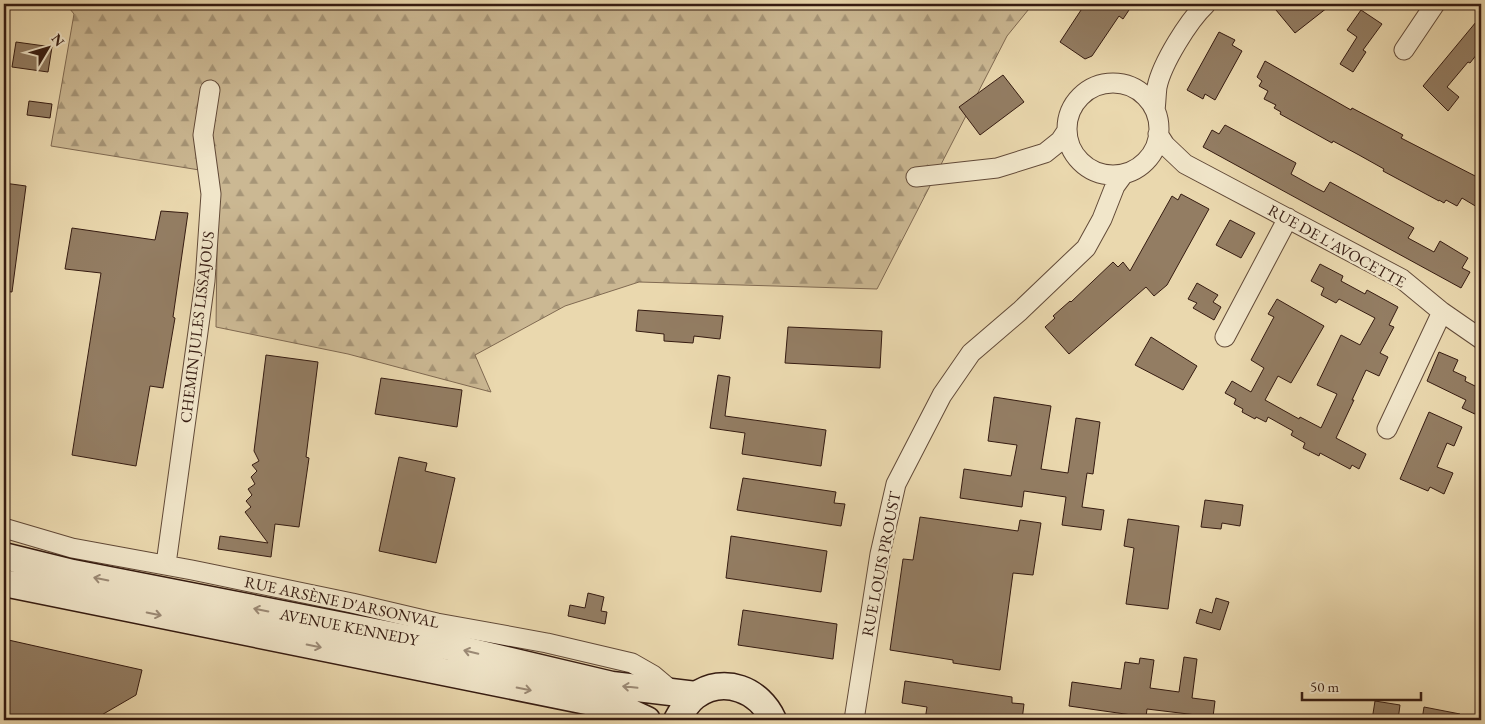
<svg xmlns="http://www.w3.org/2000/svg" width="1485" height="724" viewBox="0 0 1485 724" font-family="'EB Garamond',serif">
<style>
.forest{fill:url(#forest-firs);stroke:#806a52}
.building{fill:#937d63;stroke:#351b11}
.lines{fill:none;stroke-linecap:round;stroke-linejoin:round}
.minor-casing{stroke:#624a38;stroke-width:21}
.secondary-casing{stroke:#351b11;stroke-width:29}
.minor{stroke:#f1e6ca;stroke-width:19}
.secondary{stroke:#f1e6ca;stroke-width:26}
.oneway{stroke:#9c8b77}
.labels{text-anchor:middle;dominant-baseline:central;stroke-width:4.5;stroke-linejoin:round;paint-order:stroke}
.street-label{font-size:16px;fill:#351b11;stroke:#f1e6ca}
</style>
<defs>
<pattern id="forest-firs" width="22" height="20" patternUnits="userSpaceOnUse" patternTransform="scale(1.25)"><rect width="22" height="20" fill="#cbb893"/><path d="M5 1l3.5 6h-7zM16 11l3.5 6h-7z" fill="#a69577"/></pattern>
</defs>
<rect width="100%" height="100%" fill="#ead8ae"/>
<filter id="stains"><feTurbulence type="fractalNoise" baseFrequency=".004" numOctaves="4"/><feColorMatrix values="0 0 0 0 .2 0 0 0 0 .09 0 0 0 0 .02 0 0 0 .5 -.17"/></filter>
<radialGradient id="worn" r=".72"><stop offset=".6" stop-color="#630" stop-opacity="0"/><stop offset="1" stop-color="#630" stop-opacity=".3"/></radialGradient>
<path class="forest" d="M66,4H1033L1007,36L877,289L639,282L565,306L475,355L491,392L348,354L216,327L218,173L51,146L74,14Z"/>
<path class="building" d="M1085,4H1133L1123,19L1119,16L1092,56L1085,59L1060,42Z
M1271,4H1332L1295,33Z
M1361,10L1382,24L1363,50L1366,52L1353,72L1340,64L1357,37L1347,30Z
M1481,16V49L1470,63L1468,62L1447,87L1459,97L1448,111L1423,86Z
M1219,32L1235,40L1232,45L1242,51L1215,100L1205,94L1203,99L1187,90Z
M16,42L52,47L48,72L12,67Z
M1265,61L1351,110L1352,108L1403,135L1401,138L1481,179V199L1477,207L1462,198L1457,206L1446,200L1444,203L1439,200V201L1383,171L1384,169L1359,155L1333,141L1332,143L1280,114L1281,112L1274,108L1276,105L1264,99L1268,91L1259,86L1262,81L1257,77Z
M1003,75L1024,102L980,135L959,107Z
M29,101L52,104L50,118L27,115Z
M1225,125L1296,163L1291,174L1316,188L1324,192L1330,182L1414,228L1408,238L1434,252L1440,241L1468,258L1462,268L1470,272L1461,288L1203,147L1212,130L1219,134Z
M4,183L26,186L12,292L4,291Z
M1181,194L1209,209L1167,285L1154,296L1146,287L1069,354L1045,327L1055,318L1053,316L1070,301L1071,302L1113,262L1118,267L1123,262L1130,271L1172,196L1178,200Z
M161,211L188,213L173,317L175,318L163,388L150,386L136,466L72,455L101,273L65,269L72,228L155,240Z
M1230,220L1255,233L1241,258L1216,245Z
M1320,264L1343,276L1341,281L1365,294L1367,290L1398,307L1389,325L1394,327L1380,353L1388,357L1379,376L1366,370L1352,400H1354L1336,438L1366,454L1359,469L1352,465L1350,469L1320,453L1319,456L1303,448L1305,443L1291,435L1293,431L1268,417L1266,422L1256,417L1255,419L1242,412L1243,409L1234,404L1236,399L1225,393L1232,381L1251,392L1264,368L1251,360L1274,317L1268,314L1277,299L1324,326L1291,383L1278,376L1265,400L1299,419L1300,417L1321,428L1337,394L1317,385L1341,335L1360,345L1375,318L1339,299L1336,303L1321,295L1324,288L1311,281Z
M1197,283L1218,295L1213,302L1221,307L1214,320L1193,308L1197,303L1188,299Z
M638,310L723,316L720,339L694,336L693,343L664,341V334L636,331Z
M788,327L882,331L880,368L785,363Z
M1151,337L1197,366L1183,390L1135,365Z
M1439,352L1458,360L1453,371L1466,377L1465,381L1481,389V404L1477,415L1462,408L1466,400L1427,381Z
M266,355L318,362L306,457L309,458L299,527L275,524L271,557L218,549L220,536L268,543L245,512L251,507L246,501L252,495L248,489L255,484L251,477L257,471L252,465L259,461L254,451Z
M718,375L730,377L725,416L826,430L821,466L742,454L745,433L710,428Z
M381,378L462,390L457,427L375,414Z
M994,397L1051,406L1041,469L1068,473L1076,418L1100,422L1093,474L1087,473L1082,507L1104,510L1101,530L1062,525L1066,497L1024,491L1022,507L960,498L964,469L1011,476L1017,445L988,441Z
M1429,412L1462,427L1454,446L1447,443L1437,467L1453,473L1444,494L1430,487L1428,491L1400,479Z
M399,457L427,463L425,471L455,478L436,563L379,551Z
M743,478L836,492L834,503L845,504L841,526L737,510Z
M1205,500L1243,505L1240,526L1222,523L1221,529L1201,527Z
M920,517L1018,531L1020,520L1041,523L1033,575L1013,573L1000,670L953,663V660L890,650L903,559L913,560Z
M1128,519L1179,526L1168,609L1126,604L1134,548L1124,546Z
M731,536L827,551L821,592L726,578Z
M588,593L604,597L601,611L607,612L605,624L568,616L570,605L585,608Z
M1216,598L1229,602L1220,630L1196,623L1200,609L1212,613Z
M743,610L837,624L833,659L738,645Z
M4,639L142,670L136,695L93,720H4Z
M1184,657L1197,659L1192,698L1215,701L1213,717L1147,709L1146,717L1069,706L1072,682L1121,689L1125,662L1139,664L1140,658L1154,660L1150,688L1179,692Z
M905,681L1012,697V703L1024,704L1022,720H925L927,707L902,703Z
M1375,701L1400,705L1398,720H1372Z
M1424,707L1460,714L1459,720H1422Z"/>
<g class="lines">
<g class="minor-casing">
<path id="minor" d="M1404,50L1435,4
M1067 129a46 46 0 1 1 92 0a46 46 0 1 1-92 0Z
M1155,110C1156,103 1156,95 1157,87C1162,63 1189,20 1206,4
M1158,134L1165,145L1185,164L1402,279L1442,312L1481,339
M916,177L997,168L1045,153L1060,141L1066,132
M1225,337L1288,218
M1387,429L1442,312
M4,528L72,548L192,570L352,603L437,623L547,643L632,663L653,675L672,691
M166,564L205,281L211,194L203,135L210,90
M854,720L880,554L896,484L942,395L971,353L1020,311L1086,248L1102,219L1115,186L1123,175"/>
</g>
<g class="secondary-casing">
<path id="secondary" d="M4,556L73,573L451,647L612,685L696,695
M4,583L621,708L647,720
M677,720C682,711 687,702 695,696C724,675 760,690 773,720"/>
</g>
<use href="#minor" class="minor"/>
<use href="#secondary" class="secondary"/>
</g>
<defs><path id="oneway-shaft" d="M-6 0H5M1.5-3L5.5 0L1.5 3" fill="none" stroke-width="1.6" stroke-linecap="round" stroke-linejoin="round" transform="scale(1.25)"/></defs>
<g class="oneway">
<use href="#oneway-shaft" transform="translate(101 579) rotate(-169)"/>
<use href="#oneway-shaft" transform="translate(261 610) rotate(-169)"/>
<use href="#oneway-shaft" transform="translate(154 614) rotate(12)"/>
<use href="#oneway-shaft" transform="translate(314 646) rotate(11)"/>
<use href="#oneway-shaft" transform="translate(471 652) rotate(-167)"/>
<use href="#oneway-shaft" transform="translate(630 687) rotate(-174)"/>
<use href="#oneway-shaft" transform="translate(524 689) rotate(11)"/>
</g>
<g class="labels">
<g class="street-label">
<text transform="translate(1337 246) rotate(29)">RUE DE L'AVOCETTE</text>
<text transform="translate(197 327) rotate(-83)">CHEMIN JULES LISSAJOUS</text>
<text transform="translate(881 564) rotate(-79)">RUE LOUIS PROUST</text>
<text transform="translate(342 602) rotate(12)">RUE ARSÈNE D'ARSONVAL</text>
<text transform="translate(349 627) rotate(11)">AVENUE KENNEDY</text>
</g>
</g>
<rect width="1485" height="724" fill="none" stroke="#ead8ae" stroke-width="20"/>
<rect x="5" y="5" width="1475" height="714" fill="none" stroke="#351b11" stroke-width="2.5"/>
<rect x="10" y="10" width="1465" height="704" fill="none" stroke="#351b11"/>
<g transform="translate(48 48) rotate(52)" stroke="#f1e6ca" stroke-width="4" paint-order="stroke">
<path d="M0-4L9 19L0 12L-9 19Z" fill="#351b11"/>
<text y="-8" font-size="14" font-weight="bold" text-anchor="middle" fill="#351b11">N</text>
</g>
<path d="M1302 692v8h119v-8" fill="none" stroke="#351b11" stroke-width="2.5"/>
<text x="1310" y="692" font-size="15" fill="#351b11" stroke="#f1e6ca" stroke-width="4" paint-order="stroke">50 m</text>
<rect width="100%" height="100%" filter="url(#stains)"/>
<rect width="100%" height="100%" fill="url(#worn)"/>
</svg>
